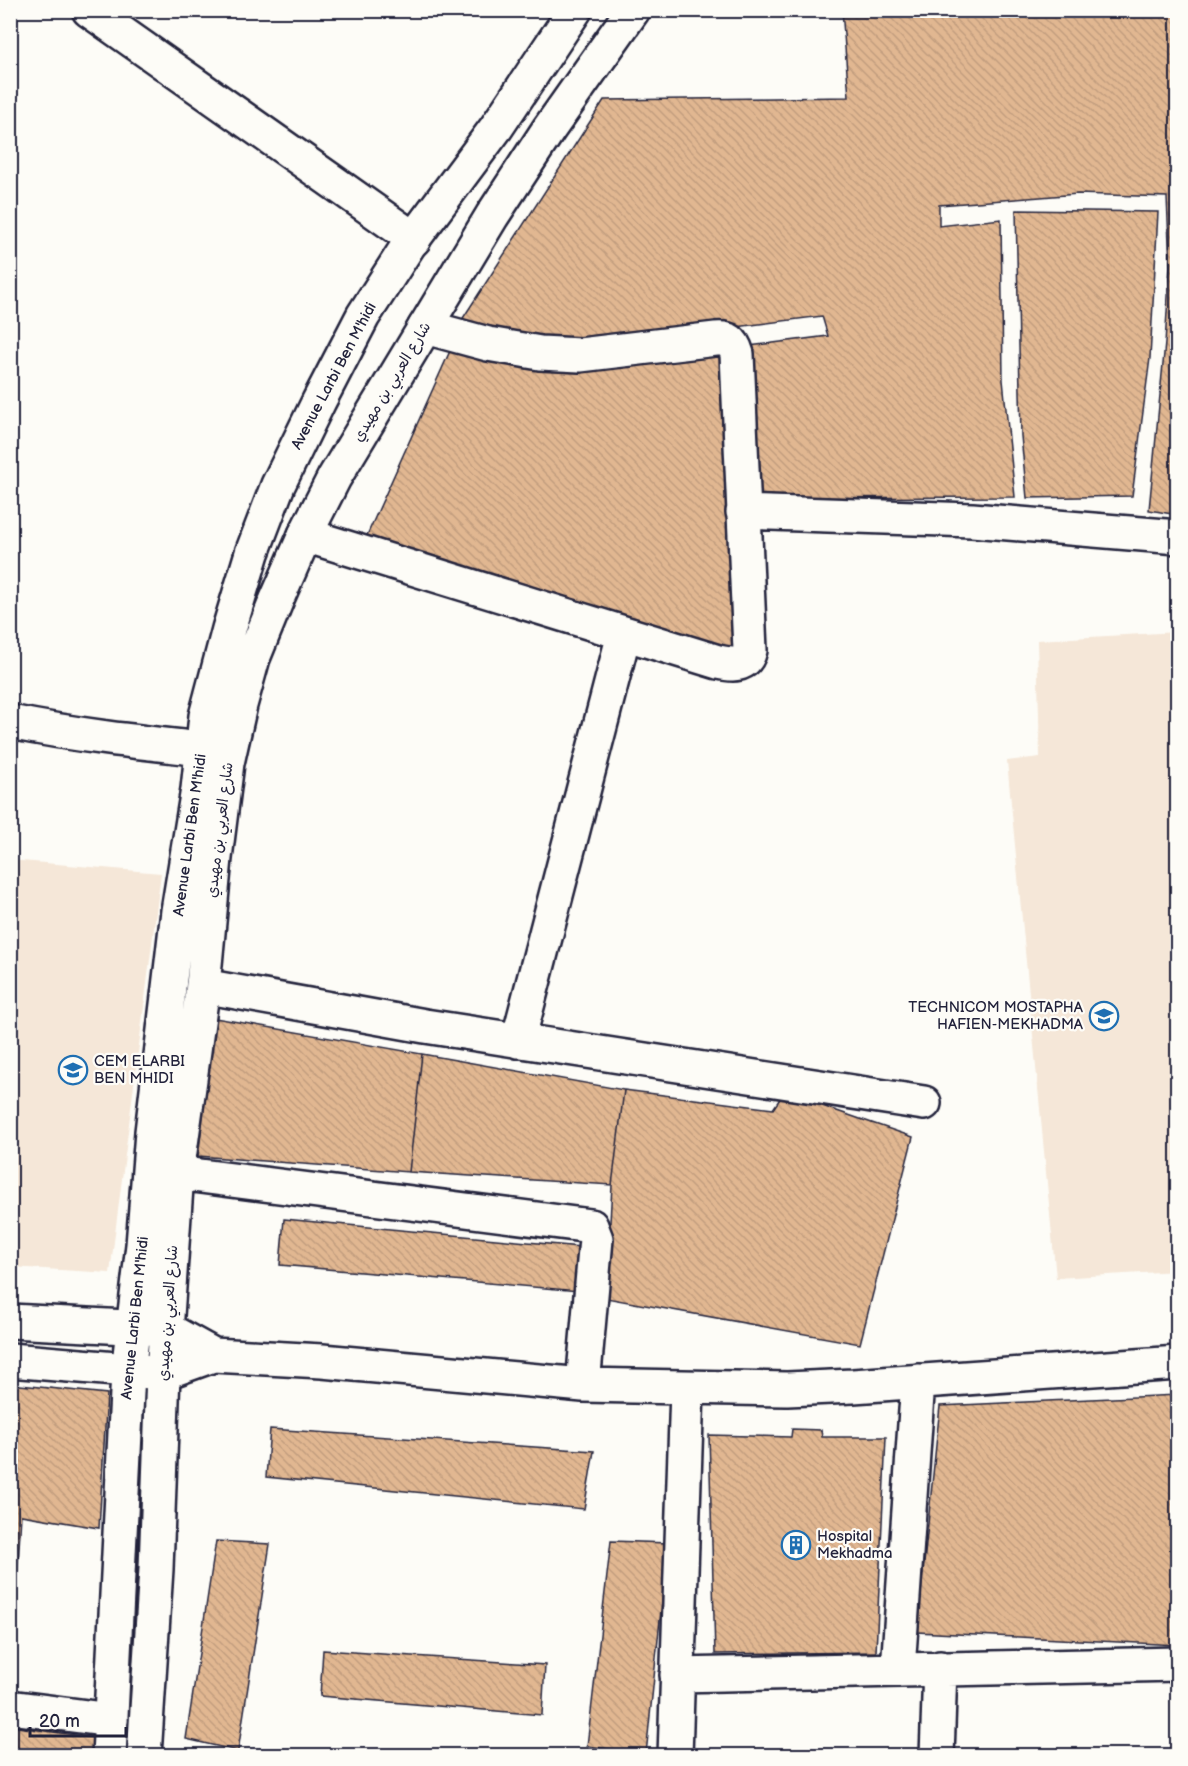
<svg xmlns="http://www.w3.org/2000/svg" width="1188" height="1766" viewBox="0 0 1188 1766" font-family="'Balsamiq Sans','Playpen Sans Arabic',sans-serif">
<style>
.built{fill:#f5e7d8}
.building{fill:url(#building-back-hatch);stroke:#22223b;stroke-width:1.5}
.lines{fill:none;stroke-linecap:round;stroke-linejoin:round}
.minor-casing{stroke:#22223b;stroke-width:38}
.secondary-casing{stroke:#22223b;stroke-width:38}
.minor{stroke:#fdfcf7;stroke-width:33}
.secondary{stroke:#fdfcf7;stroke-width:33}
.labels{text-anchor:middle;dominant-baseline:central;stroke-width:4.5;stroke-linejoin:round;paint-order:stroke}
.street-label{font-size:15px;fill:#22223b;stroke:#fdfcf7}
.poi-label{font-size:15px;fill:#22223b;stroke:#fdfcf7;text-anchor:start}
</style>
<defs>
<pattern id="building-back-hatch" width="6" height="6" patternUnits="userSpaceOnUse" patternTransform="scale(1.5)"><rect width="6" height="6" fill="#e1b791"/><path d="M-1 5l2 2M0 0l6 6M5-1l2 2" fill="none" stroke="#c19d7e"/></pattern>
</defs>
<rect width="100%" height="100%" fill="#fdfcf7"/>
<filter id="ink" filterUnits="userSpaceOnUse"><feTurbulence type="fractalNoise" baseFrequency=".0167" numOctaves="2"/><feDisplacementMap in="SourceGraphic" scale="12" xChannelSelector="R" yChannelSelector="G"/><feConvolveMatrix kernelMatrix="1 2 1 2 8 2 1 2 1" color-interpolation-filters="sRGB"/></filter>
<g filter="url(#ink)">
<path class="built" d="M1177,632V1271L1056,1278L1007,761L1040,757L1037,640Z
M10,860L161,873L110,1273L11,1267Z"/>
<path class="building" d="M842,10H1178V515L1149,510L1165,343L1170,266L1167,197L1078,194L939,205V226L1001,219L1003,380L1015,497L747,498L741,347L828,336L822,316L580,347L456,329L604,100L849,97Z
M1016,210L1158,212L1150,358L1132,496L1027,498L1021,436Z
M727,348L737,658L364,542L450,351Z
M215,1018L422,1054L409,1172L198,1156Z
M422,1054L624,1090L612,1185L409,1172Z
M624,1090L773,1109L784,1093L913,1137L860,1344L606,1298L612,1185Z
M284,1219L580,1247L579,1291L280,1265Z
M10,1384L107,1394L99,1528L21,1515L11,1680Z
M1178,1395V1645L917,1632L940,1406Z
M270,1429L594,1451L584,1509L266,1477Z
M792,1429L821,1430L822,1437H886L876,1652L715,1654L709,1435L791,1437Z
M216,1541L270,1544L238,1751L186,1739Z
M611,1541L668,1543L646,1754L587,1746Z
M323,1650L545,1665L542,1715L320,1696Z
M10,1726L96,1738L95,1756H10Z"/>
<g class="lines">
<g class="minor-casing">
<path id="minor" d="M89,10L414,239
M743,512L972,520L1178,537
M305,535L718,662C732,665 746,667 750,650L737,354C733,341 729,338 716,339L580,355L540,353L488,344L425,327
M10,722C74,735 138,742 203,749
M203,986L425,1026L924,1103
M518,1041L624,634
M177,1173L591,1226L596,1239L583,1385
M10,1321L166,1329L213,1355
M10,1360L163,1373L213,1355L322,1361L583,1385L787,1389L853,1386L1178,1363
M898,1669L918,1381
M677,1675L1178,1664
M10,1707L111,1720
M675,1756L687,1389
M937,1756L940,1668"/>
</g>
<g class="secondary-casing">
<path id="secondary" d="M109,1756L128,1372L143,1245L152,1132L178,911L198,789L206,716L229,629L252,553L278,485L319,401L363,316L408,246L496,128L575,10
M144,1756L156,1569L163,1373L177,1173L203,986L215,858L227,763L240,705L253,658L277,599L305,535L334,478L492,216L549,129L633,10"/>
</g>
<use href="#minor" class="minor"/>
<use href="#secondary" class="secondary"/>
</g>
</g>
<defs>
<g id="school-ring" transform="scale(1.5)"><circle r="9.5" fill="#fdfcf7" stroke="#1f6fb2" stroke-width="1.5"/><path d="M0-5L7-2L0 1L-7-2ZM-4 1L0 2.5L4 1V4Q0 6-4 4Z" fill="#1f6fb2"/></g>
<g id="building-ring" transform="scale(1.5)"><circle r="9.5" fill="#fdfcf7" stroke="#1f6fb2" stroke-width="1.5"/><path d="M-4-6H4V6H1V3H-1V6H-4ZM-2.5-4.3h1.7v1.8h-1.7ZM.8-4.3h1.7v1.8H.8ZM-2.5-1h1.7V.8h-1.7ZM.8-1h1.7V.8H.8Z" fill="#1f6fb2"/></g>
</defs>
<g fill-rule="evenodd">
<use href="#school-ring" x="1104" y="1016"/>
<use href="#school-ring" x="73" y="1070"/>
<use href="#building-ring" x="796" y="1545"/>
</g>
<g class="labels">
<g class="street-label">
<text transform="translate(334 376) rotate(-62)">Avenue Larbi Ben M'hidi</text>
<text transform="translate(392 382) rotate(-59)">شارع العربي بن مهيدي</text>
<text transform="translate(220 830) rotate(-83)">شارع العربي بن مهيدي</text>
<text transform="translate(190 835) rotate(-82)">Avenue Larbi Ben M'hidi</text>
<text transform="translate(168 1313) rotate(-86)">شارع العربي بن مهيدي</text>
<text transform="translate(135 1318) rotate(-84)">Avenue Larbi Ben M'hidi</text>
</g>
<g class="poi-label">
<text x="1083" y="1007" text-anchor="end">TECHNICOM MOSTAPHA<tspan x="1083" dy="17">HAFIEN-MEKHADMA</tspan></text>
<text x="94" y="1061">CEM ELARBI<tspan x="94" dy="17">BEN MHIDI</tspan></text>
<text x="817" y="1536">Hospital<tspan x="817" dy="17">Mekhadma</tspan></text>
</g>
</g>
<rect width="1188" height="1766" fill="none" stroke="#fdfcf7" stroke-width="36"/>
<rect x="18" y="18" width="1152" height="1730" fill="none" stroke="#22223b" stroke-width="2" filter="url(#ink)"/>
<path d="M30 1727v9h96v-9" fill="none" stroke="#22223b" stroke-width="3"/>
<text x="39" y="1727" font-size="18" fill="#22223b" stroke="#fdfcf7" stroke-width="4.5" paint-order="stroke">20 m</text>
</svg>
